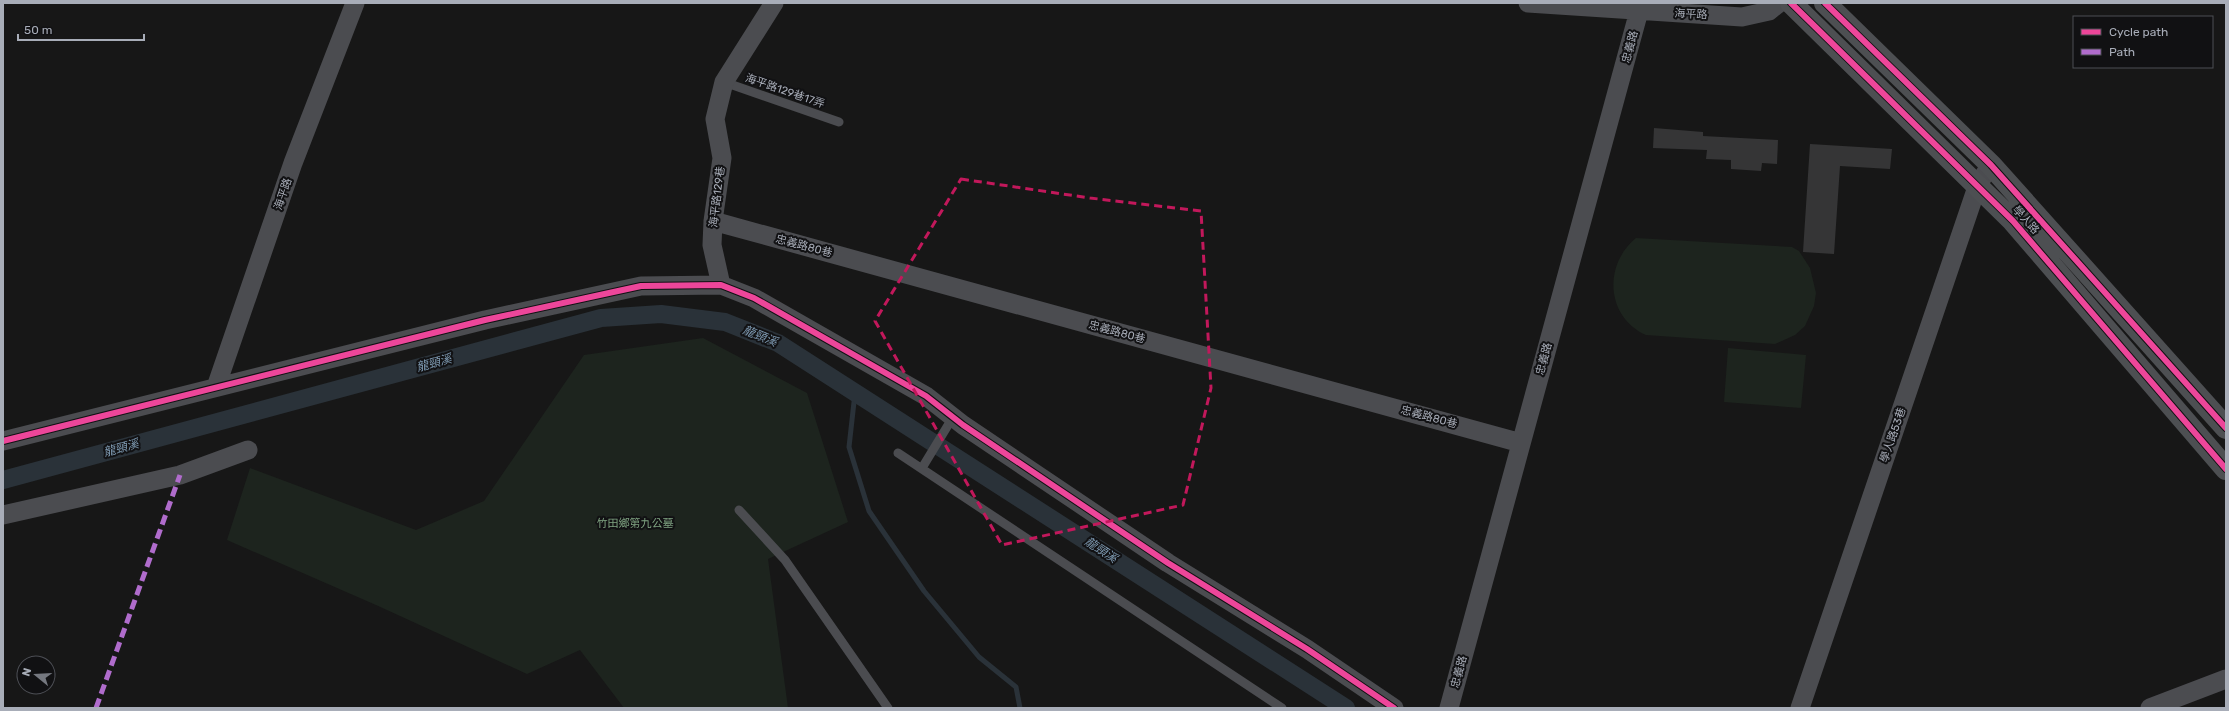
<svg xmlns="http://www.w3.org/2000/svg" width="2229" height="711" viewBox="0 0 2229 711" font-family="Rubik,'Noto Sans TC',sans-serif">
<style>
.green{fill:#1d241e}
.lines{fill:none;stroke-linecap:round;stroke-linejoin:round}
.stream{stroke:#2a3239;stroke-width:5}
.canal{stroke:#2a3239;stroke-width:18}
.building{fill:#353536}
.lane{stroke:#4b4c50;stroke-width:9}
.street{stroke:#4b4c50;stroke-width:19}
.primary{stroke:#4d4f52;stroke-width:22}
.quiet{stroke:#b06ccc;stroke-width:5;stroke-dasharray:10 5;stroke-linecap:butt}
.cycleway-casing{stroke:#111113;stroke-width:8}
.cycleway{stroke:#ed469a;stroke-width:6}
.marked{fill:none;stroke:#c2185b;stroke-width:3;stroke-dasharray:8 5;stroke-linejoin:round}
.labels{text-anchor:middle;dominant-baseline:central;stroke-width:4;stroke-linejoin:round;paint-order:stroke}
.street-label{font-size:11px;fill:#a8adb8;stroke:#111113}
.park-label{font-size:11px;fill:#7fa381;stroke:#111113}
.water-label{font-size:12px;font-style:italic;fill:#7f9bb3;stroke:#111113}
</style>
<rect width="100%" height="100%" fill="#171717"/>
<path class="green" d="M1636,238L1792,247L1799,251L1810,268L1816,293L1814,306L1805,326L1795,335L1775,344L1646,335C1606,317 1603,265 1636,238Z
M703,338L807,393L848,522L768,559L788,708H624L580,650L527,674L376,605L227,540L250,468L416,530L484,501L584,355Z
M1728,348L1806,355L1801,408L1724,402Z"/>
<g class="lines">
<path class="stream" d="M855,393L849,447L869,511L924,591L979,657L1016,687L1020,708"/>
<path class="canal" d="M3,480L601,318L661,314L725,322L778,343L1346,708"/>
</g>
<path class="building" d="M1654,128L1703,132V136L1778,140L1777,164L1762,163L1761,171L1731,169V160L1706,159L1707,150L1653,148Z
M1810,144L1892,149L1890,169L1840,166L1834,254L1803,252Z"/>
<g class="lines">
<path class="lane" d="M724,82L839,122
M898,453L1282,708
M922,468L953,417
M739,510L785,560L888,708"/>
<path class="street" d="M1528,3L1742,17L1769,11L1779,3
M713,221L1521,443
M721,285L712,245L713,221L722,158L715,119L724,82L774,3
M216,387L293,163L355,3
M3,441L485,320L641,286L721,285L754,298L926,396L963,425L1168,563L1307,649L1394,708
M3,515L180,475L248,450
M1449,708L1639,11
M1800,708L1978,184L1991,165
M2150,708L2226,679"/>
<path class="primary" d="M1791,3L2013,221L2226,469
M1825,3L1991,165L2226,428"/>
<path class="quiet" d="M96,708L180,475"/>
<g class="cycleway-casing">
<path id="cycleway" d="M1791,3L2013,221L2226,469
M1825,3L1991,165L2226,428
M3,441L485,320L641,286L721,285L754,298L926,396L963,425L1168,563L1307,649L1394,708"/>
</g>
<use href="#cycleway" class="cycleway"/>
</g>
<path class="marked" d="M961,179L1090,198L1201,211L1211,388L1183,505L1002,545L875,321Z"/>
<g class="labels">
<g class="street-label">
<text transform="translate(1691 14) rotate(3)">海平路</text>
<text transform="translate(1630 47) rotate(-75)">忠義路</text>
<text transform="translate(785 91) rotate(19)">海平路129巷17弄</text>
<text transform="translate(283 194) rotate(-71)">海平路</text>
<text transform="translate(717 197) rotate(-83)">海平路129巷</text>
<text transform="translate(2026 220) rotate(48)">學人路</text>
<text transform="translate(804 246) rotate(15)">忠義路80巷</text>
<text transform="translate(1117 332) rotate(15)">忠義路80巷</text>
<text transform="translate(1544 359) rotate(-75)">忠義路</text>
<text transform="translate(1429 417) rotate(15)">忠義路80巷</text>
<text transform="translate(1893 435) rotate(-71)">學人路53巷</text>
<text transform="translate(1459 672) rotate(-75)">忠義路</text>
</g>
<g class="park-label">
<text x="635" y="523">竹田鄉第九公墓</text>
</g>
<g class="water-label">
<text transform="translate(760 336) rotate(22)">龍頸溪</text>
<text transform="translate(434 363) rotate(-15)">龍頸溪</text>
<text transform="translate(121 448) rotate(-15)">龍頸溪</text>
<text transform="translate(1101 550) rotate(33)">龍頸溪</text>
</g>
</g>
<rect width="2229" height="711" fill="none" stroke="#a8adb8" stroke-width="8"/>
<rect x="2073" y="16" width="140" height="52" fill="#111113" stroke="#4d4f55"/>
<rect x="2081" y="29" width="20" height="6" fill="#ed469a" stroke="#4d4f55"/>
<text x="2109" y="36" font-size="12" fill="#a8adb8">Cycle path</text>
<rect x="2081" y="49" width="20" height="6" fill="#b06ccc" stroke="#4d4f55"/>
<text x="2109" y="56" font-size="12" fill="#a8adb8">Path</text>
<g transform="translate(36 675) rotate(288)"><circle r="19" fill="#111113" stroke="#4d4f55"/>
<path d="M0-3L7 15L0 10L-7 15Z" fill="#757880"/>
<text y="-6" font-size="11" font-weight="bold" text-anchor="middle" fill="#a8adb8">N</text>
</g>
<path d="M18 34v6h126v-6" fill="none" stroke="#a8adb8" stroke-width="2"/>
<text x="24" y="34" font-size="12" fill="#a8adb8" stroke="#111113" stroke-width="3" paint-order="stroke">50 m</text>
</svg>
